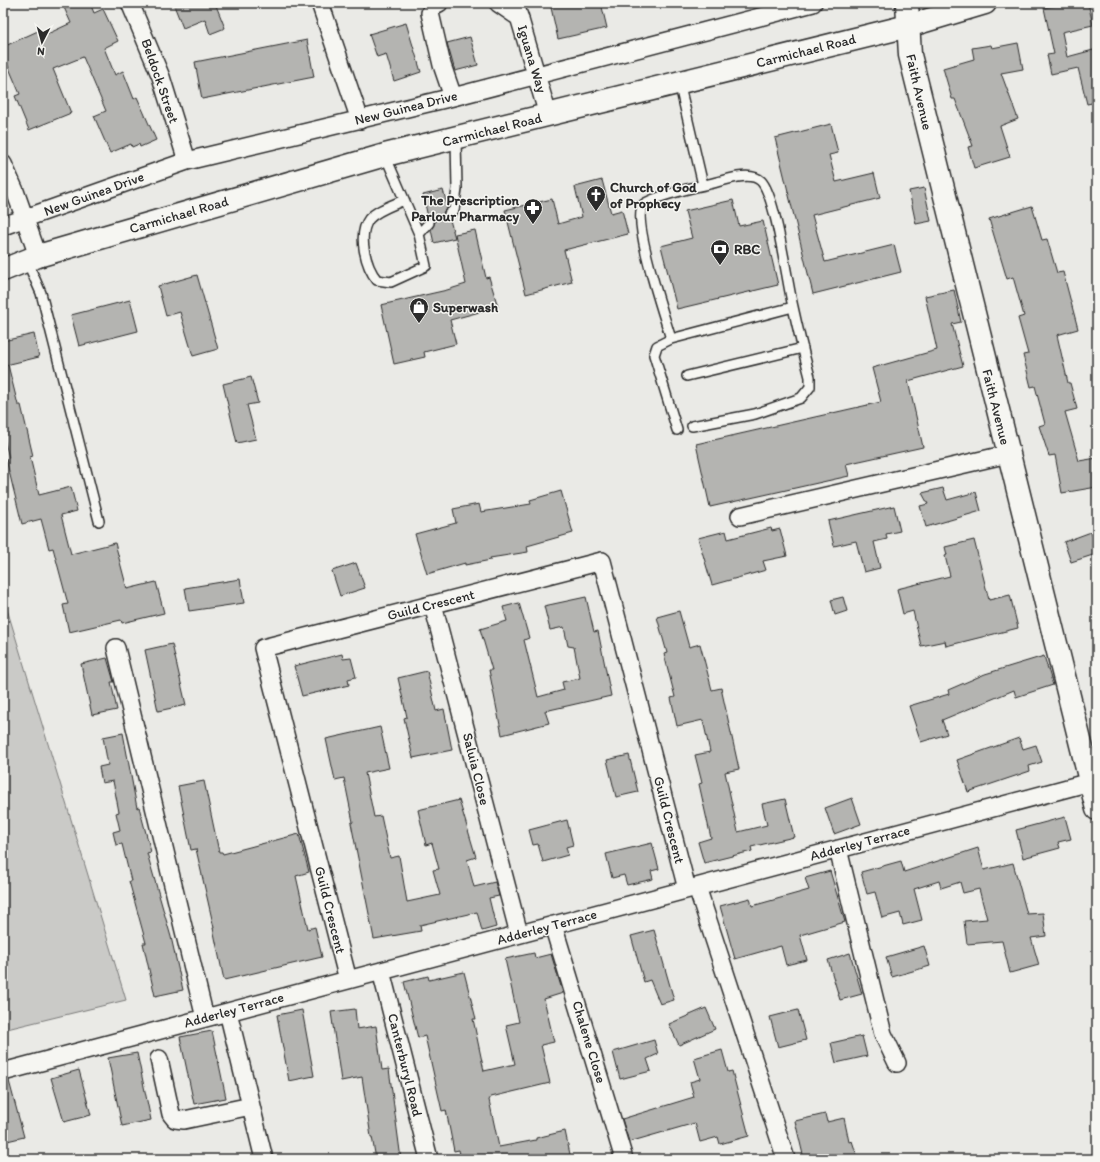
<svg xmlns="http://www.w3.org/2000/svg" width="1100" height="1162" viewBox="0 0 1100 1162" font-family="Itim,sans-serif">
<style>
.green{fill:#cacac7;stroke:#7a7a79}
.building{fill:#b4b4b1;stroke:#2b2b2b}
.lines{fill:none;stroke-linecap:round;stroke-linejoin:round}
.service-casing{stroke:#2b2b2b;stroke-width:12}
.minor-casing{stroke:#2b2b2b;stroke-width:20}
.tertiary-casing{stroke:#2b2b2b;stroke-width:25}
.primary-casing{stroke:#2b2b2b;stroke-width:25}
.service{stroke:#f6f6f2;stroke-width:9}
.minor{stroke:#f6f6f2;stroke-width:17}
.tertiary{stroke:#f6f6f2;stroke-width:22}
.primary{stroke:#f6f6f2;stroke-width:22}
.labels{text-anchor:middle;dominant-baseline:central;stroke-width:3;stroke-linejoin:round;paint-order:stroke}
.street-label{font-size:14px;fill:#2b2b2b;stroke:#f6f6f2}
.poi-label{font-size:14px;font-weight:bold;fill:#2b2b2b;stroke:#f6f6f2;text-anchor:start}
</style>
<rect width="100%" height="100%" fill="#eaeae6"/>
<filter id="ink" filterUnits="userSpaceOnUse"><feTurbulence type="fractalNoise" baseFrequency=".025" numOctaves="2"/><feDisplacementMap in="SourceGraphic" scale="8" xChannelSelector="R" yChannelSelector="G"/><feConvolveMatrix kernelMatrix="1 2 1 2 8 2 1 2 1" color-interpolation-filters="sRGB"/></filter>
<g filter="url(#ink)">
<path class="green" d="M3,596L126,1000L3,1030Z"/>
<path class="building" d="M62,3H90L94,13L103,9L118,41L104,48L115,75L123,71L134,99L137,97L156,140L140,147L139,144L132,147L131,144L110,153L94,116L106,111L83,57L53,69L71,113L29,130L15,96L20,94L3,54V47L40,30L43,36L71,23Z
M173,3H215L225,28L210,34L205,19L183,28Z
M550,3H601L607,28L558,39Z
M1068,3H1088L1093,25L1062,32L1067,57L1097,49V102L1087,104L1078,68L1051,74L1047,55L1054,54L1044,8Z
M406,23L421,72L394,81L386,54L377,57L369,34Z
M470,37L478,65L455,71L447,43Z
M307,40L314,77L202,99L195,62Z
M1018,43L1023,69L1001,73L1018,119L1000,126L1010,157L974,168L968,147L973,146L955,99H952L943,68L974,59L972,48L991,45L992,48Z
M831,124L838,153L829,155L836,182L874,173L880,198L812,215L825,262L894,245L901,272L813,294L775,138Z
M602,180L611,213L622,210L628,234L564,250L572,282L526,294L505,210L552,199L558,224L582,217L575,187Z
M924,188L931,221L916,224L909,191Z
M443,190L448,208L444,211L443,215L446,219L450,220L455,238L434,243L431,230L435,222L433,218L428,217L423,195Z
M733,200L739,226L763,221L778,285L677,309L661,246L692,238L685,211Z
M1032,206L1042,240L1047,239L1057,273L1063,272L1078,329L1057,335L1068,383H1070L1077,409L1065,412L1079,461L1097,458V487L1062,493L1055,455L1049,456L1039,426L1045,424L1035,386L1031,387L1023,355L1028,354L1018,318L1024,316L1013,277L1007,279L989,219Z
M475,230L486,278L489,277L498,307L450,320L456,344L424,352L425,357L394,364L381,305L447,290L466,284L455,234Z
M197,275L218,349L193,356L180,312L166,316L158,286Z
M954,290L961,322L952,324L963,366L908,381L923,447L846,464L849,476L710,507L696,444L881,402L872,368L937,350L925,296Z
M130,300L138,331L79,346L71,315Z
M34,334L39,357L6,365H8L18,405H21L33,456L30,457L39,495L71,487L77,511L61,515L71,554L115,543L127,589L156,582L164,613L122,623L121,620L69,632L63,605L68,604L53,548L49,549L41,519L22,524L6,459L9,458L3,434V341Z
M251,377L258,403L247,405L256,439L237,443L223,384Z
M943,488L947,500L976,492L981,511L926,527L920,506L928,504L922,493Z
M561,491L573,533L527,546L528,552L490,558L491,560L465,565V563L427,574L415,534L456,523L453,509L479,504L481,512L531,504L530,500Z
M894,506L900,531L886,534L887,539L874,542L880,568L864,572L856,541L834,546L828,521Z
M771,528L772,531L780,529L787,556L763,561L766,570L712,585L698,538L726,531L728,539Z
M1091,532L1094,541L1097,540L1096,554L1071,562L1064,542Z
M974,540L989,600L1010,595L1018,628L946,646L945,641L921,646L913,611L903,614L897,589L950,576L945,556L947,555L945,547Z
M356,563L365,588L340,596L332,571Z
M240,579L244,603L189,611L185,588Z
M586,597L594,632L598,631L611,696L545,711L549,723L502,735L489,670H492L480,629L507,621L503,607L519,603L529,638L524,640L538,697L564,690L562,682L580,678L574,647L568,646L564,627L550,630L544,606Z
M843,597L847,611L835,615L831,600Z
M679,611L689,647L700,644L712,690L721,688L739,769L725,772L738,832L767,825L762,804L785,799L794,837L751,847L752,851L704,863L698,842L711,838L699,784L702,783L695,755L710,752L703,720L677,726L671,698L675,697L664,654L667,653L657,617Z
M172,644L186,705L158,711L145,650Z
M342,654L343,659L351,658L356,677L348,679L349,685L302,696L294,666Z
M1044,656L1053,685L1016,697L1014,690L942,720L947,734L921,742L909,706L949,694L948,690L985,674Z
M107,658L114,682H111L117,710L92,715L81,664Z
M427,671L436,711L444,709L452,750L413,758L404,718L407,717L398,678Z
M380,727L389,768L365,773L374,817L381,816L390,858L399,856L407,902L440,895L433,870L439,869L432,843L426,845L418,810L459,800L476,857L467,860L474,887L495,882L499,896L489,898L496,927L482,931L477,912L420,925L421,931L374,939L351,823L353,822L344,778L335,780L326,739Z
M123,733L137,808L139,807L151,852L147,853L171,937L183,990L155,996L143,943H146L129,881H131L122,844L116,845L113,832L120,830L116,813L119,812L113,781L102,783L99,767L108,765L103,737Z
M1019,738L1023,749L1036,745L1042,762L1029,766L1030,771L968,792L957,760Z
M629,755L638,792L616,797L607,760Z
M204,781L219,852H222L223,854L299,834L309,872L296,876L308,929L315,927L322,957L224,980L213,928H214L196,849L191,850L178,786Z
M852,798L861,824L834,834L825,808Z
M1065,817L1071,839L1058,842L1060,848L1023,858L1016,830Z
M567,820L573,845L566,847L568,855L543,862L538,844L533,845L529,830Z
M652,843L659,869L651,871L653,879L627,885L624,875L612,878L606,854Z
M978,848L984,870L1013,863L1027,914L1043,913L1046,936L1031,938L1039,965L1010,973L1002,941L967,944L964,921L987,919L979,889L963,893L960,882L941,888L939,881L914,889L922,920L903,925L900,913L882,918L875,892L867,894L861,872L901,861L904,872Z
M830,871L845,922L800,935L807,960L786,965L781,946L735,959L720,906L750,898L752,906L809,890L805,878Z
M654,930L674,1000L660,1004L650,980L644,982L631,936Z
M924,946L930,966L892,977L886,957Z
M534,953L535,958L551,954L563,993L544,999L554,1042L541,1045L550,1083L491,1097L489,1100L499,1147L536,1140V1138L565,1131L571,1159H461L459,1150L454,1151L446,1110L442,1111L425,1036L418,1038L404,982L428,976L429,980L464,972L476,1019H473L484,1071L515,1064L506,1025L519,1022L505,959Z
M850,953L862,994L840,1000L828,960Z
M706,1008L715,1029L679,1045L669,1024Z
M355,1009L357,1029L376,1026L382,1070L389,1069L401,1159H376L372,1137H371L362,1077L341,1081L331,1012Z
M302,1010L314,1076L289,1081L277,1015Z
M798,1010L806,1040L778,1047L770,1017Z
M212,1031L226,1098L194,1104L180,1037Z
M862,1036L867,1056L836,1063L831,1043Z
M654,1040L658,1054L647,1059L651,1071L620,1079L613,1052Z
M722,1050L728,1072L732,1071L749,1136L720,1144L718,1137L700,1142L695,1123L629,1142L622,1119L694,1097L690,1082L700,1079L694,1058Z
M137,1053L151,1120L122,1126L108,1058Z
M79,1070L91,1115L64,1122L51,1078Z
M9,1081L24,1137L3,1142V1082Z
M825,1114L827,1122L844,1118L849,1142L852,1141L858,1159H804L795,1121Z"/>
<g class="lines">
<g class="service-casing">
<path id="service" d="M679,82L703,185
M385,155L419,234L426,266L391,282L377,280C366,267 357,235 369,219C377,210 393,205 404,200
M449,214L454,210L457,189L456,139
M419,234L429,223
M27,261L41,293L99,521
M671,339C665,318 631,220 643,205C649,198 698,186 709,184C723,181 750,170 761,181C776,196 787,282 793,307C798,330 804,354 810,377V387L801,398L755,414L692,426
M687,376L803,348
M677,430L654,355L657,346L671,339L793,307"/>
</g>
<g class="minor-casing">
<path id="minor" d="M130,3L161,77L187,161
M320,3L360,120
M439,3L433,6L430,13L442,65L453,97
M498,3L520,18
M515,3L548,115
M3,164L15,191L38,256
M3,226L187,161L453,97L813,3
M740,516L1008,454
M433,605L519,934
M116,648L205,1018
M838,849L883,1034L897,1063
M697,887L786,1159
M553,925L624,1159
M381,971L429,1159
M348,980L263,648L602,561L687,889
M228,1012L264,1159
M159,1059L171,1114L175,1119L184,1120L251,1106
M3,1072L1090,782"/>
</g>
<g class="tertiary-casing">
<path id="tertiary" d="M907,3L910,55L1097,809"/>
</g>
<g class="primary-casing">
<path id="primary" d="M3,270L38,256L385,155L908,26L985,3"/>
</g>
<use href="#service" class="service"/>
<use href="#minor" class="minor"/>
<use href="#tertiary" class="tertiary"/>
<use href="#primary" class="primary"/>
</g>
</g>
<defs>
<g id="church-pin" transform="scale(1)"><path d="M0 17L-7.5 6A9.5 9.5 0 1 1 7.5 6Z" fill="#2b2b2b" stroke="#f6f6f2"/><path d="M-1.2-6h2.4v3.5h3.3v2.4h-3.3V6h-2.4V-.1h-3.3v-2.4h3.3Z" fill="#fff"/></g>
<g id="pharmacy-pin" transform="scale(1)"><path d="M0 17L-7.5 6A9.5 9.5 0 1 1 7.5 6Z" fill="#2b2b2b" stroke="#f6f6f2"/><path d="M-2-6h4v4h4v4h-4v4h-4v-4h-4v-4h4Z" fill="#fff"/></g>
<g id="bank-pin" transform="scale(1)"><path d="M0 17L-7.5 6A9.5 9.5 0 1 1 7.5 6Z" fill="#2b2b2b" stroke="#f6f6f2"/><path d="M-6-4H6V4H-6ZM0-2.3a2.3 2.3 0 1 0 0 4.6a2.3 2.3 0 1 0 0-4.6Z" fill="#fff"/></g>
<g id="shop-pin" transform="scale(1)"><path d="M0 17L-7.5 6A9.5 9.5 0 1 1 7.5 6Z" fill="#2b2b2b" stroke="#f6f6f2"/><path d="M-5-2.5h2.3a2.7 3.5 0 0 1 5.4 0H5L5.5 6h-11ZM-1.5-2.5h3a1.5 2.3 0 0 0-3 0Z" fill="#fff"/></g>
</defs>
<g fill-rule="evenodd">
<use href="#church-pin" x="596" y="195"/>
<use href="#pharmacy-pin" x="533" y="208"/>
<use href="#bank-pin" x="720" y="249"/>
<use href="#shop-pin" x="419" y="307"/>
</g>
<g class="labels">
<g class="street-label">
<text transform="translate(806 51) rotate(-14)">Carmichael Road</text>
<text transform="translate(532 59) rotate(73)">Iguana Way</text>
<text transform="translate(160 81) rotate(71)">Beldock Street</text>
<text transform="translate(919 92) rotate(77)">Faith Avenue</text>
<text transform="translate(406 108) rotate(-14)">New Guinea Drive</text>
<text transform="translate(492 130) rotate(-14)">Carmichael Road</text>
<text transform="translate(94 194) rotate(-20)">New Guinea Drive</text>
<text transform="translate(179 215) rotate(-16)">Carmichael Road</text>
<text transform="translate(996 407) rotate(76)">Faith Avenue</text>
<text transform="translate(431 605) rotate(-14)">Guild Crescent</text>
<text transform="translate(476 769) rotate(76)">Saluia Close</text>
<text transform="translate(669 820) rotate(76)">Guild Crescent</text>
<text transform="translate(860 843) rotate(-15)">Adderley Terrace</text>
<text transform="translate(330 910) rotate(76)">Guild Crescent</text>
<text transform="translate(547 927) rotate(-15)">Adderley Terrace</text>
<text transform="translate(234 1010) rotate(-15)">Adderley Terrace</text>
<text transform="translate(589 1042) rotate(73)">Chalene Close</text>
<text transform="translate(405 1065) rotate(76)">Canterburyl Road</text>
</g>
<g class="poi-label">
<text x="610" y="187">Church of God<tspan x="610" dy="16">of Prophecy</tspan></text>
<text x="519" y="200" text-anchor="end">The Prescription<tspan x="519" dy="16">Parlour Pharmacy</tspan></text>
<text x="734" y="249">RBC</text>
<text x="433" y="307">Superwash</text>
</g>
</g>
<rect width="1100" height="1162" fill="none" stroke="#f6f6f2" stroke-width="16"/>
<rect x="8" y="8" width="1084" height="1146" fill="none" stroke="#2b2b2b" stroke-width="1.5" filter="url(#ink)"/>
<g transform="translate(42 42) rotate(186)" stroke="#f6f6f2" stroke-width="3" paint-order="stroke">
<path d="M0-3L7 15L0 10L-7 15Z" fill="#2b2b2b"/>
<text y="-6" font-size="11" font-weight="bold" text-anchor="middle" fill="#2b2b2b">N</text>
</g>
</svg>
